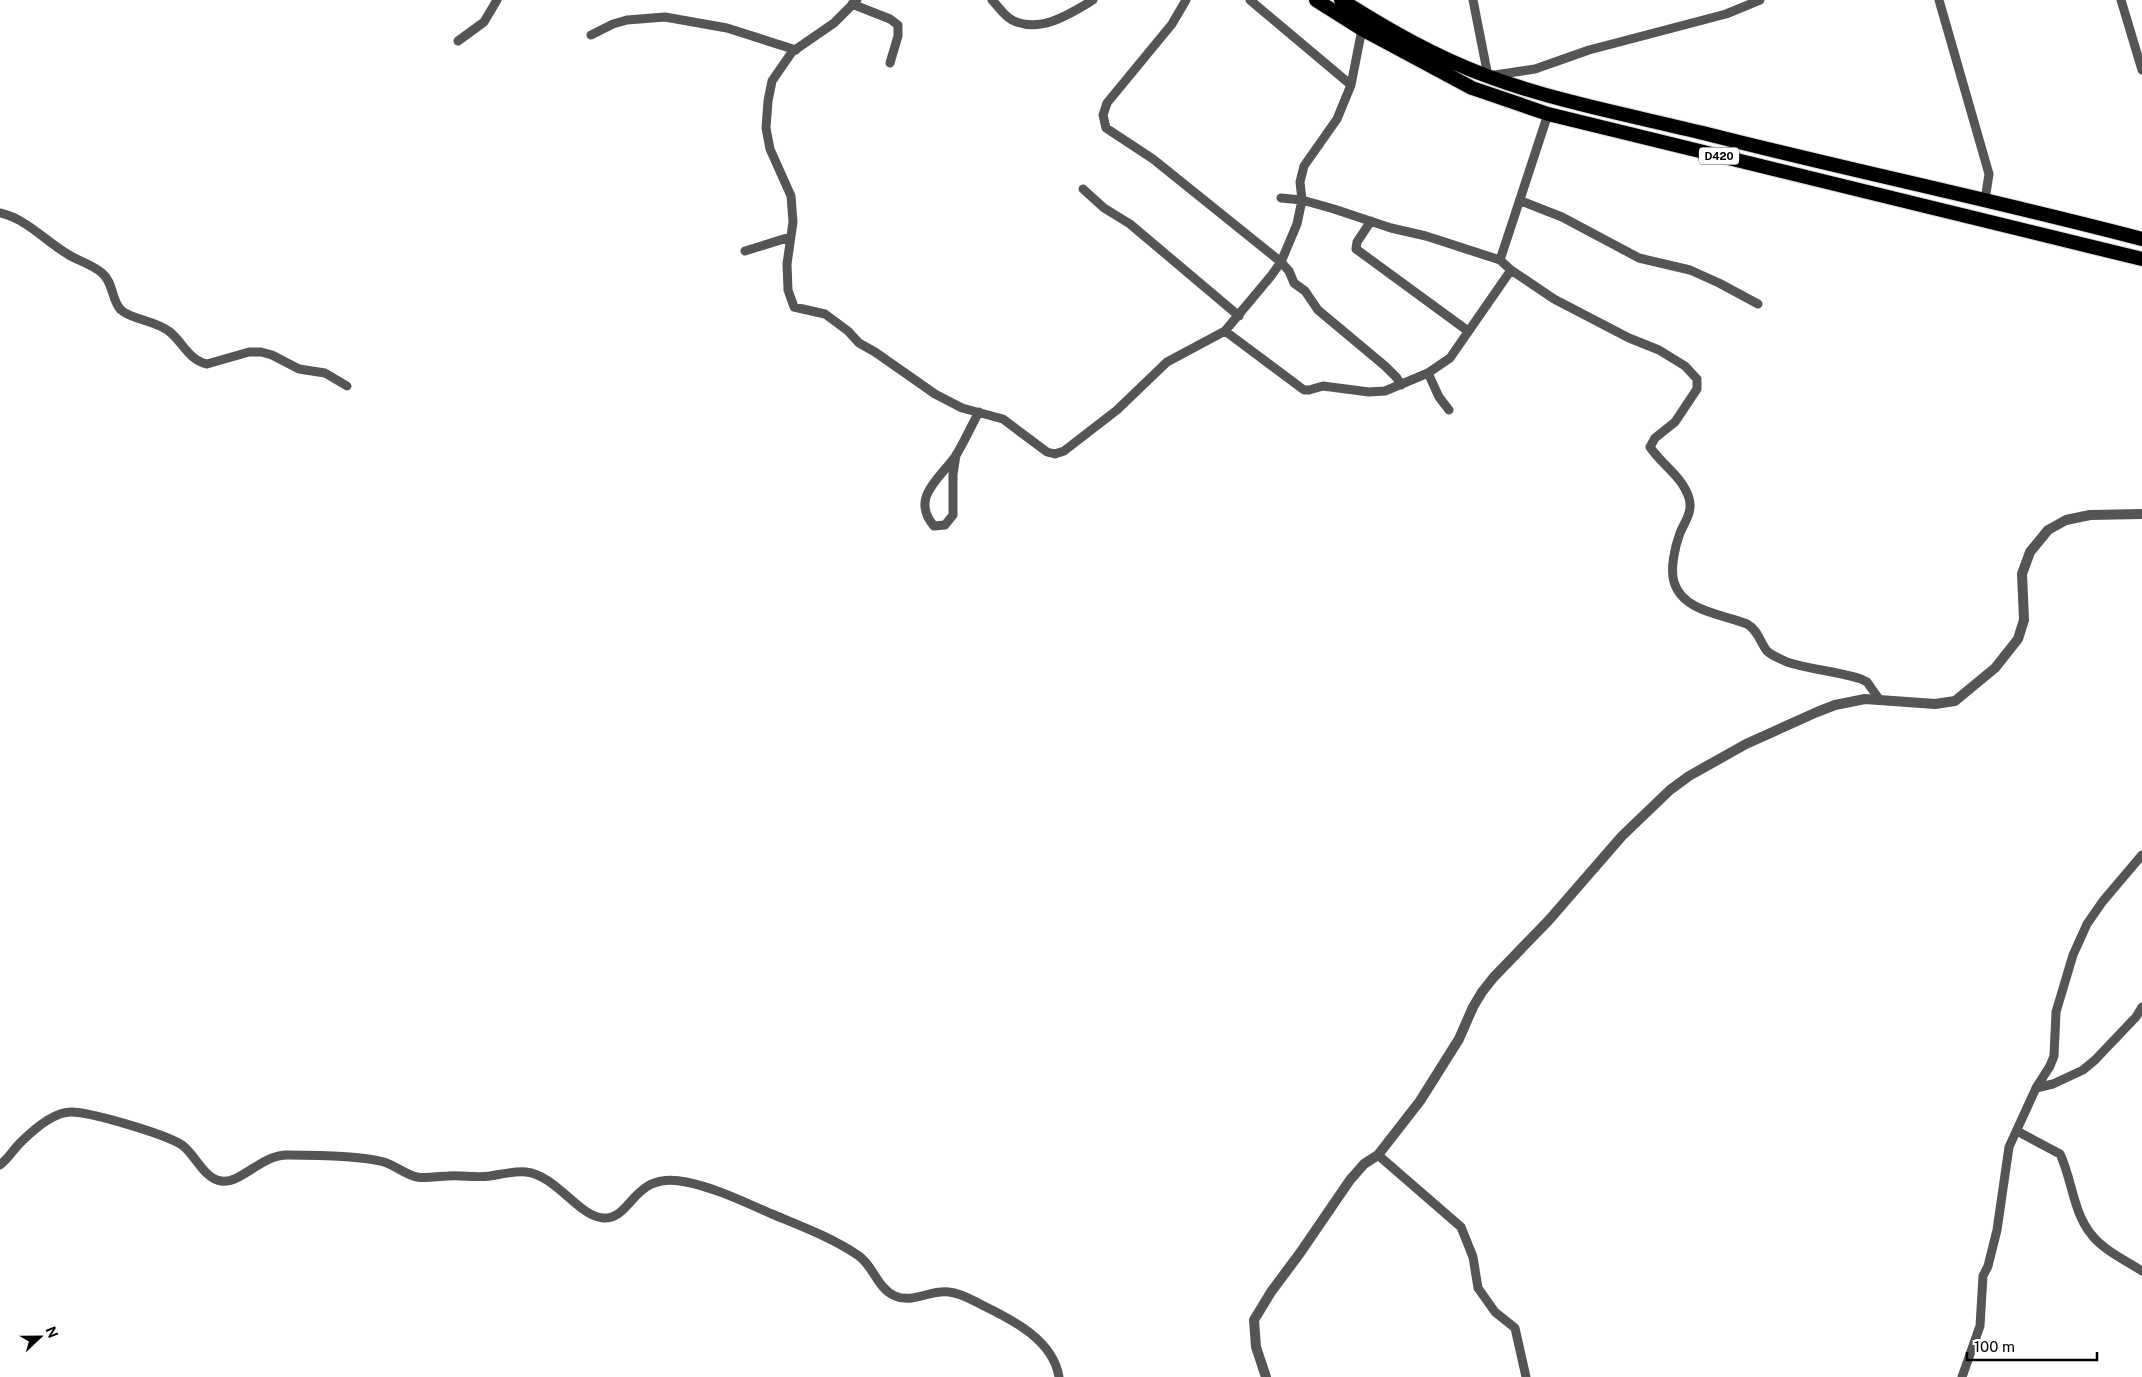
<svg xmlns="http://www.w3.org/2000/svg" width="2142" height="1377" viewBox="0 0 2142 1377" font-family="'Public Sans',sans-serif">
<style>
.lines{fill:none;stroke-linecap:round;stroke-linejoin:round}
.trunk-casing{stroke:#dbdbdb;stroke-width:16}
.minor{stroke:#555;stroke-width:9}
.tertiary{stroke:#555;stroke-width:10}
.trunk{stroke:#000;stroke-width:14}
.labels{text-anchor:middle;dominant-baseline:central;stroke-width:4;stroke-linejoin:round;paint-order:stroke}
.shield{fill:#fff;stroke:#4c4c4c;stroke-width:1}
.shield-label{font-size:11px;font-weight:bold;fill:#000}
</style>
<rect width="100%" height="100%" fill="#fff"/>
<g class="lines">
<g class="trunk-casing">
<path id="trunk" d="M1316,0L1362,29L1472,88L1548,114L2142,259
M1341,0C1387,29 1435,57 1487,76C1557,102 1634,116 1707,134C1852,171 1998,201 2142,239"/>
</g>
<path class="minor" d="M857,0L834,23L792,52L772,81L768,101L766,128L770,149L791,196L793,222L787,264L788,290L794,307L825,314L848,331L859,343L875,352L935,394L962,408L1003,419L1047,452L1055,454L1064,451L1117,410L1167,362L1225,331L1271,276L1281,262L1297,224L1302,200L1300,182L1304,166L1337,119L1351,85L1362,29
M992,0C998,6 1004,16 1012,20C1040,34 1070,14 1093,0
M1186,0L1172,24L1107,103L1103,115L1106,128L1153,159L1281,262L1289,271L1294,283L1305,291L1318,310L1385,366L1397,378L1401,385
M1250,0L1351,85
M1473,0L1488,76L1535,69L1589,50L1726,14L1760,0
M1939,0L1989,174L1985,200
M2121,0L2142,70
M852,4L890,19L898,25V36L890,63
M591,35L613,24L627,20L665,17L727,28L796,50
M458,41L484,22L497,0
M1083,189L1104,208L1130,224L1239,316
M1281,198L1302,200L1334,209L1391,228L1426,236L1500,260L1511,270L1554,299L1629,338L1659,350L1685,366L1697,379V389L1675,422L1655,438L1650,447C1661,464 1682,476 1689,498C1693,512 1685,521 1680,533C1675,546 1670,569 1674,582C1683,612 1723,614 1747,624C1758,630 1760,642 1767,651C1772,656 1781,659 1787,662C1811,670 1837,671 1861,679L1867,682L1879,699
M1521,201L1562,217L1639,258L1690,270L1719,283L1758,304
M0,213C27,219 45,241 69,255C79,261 93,265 102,273C114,283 111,300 121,310C132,320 155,320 170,332C183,343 189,360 207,364L249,352H261L272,355L299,369L325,373L347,386
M1371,221L1357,242L1356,249L1468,331
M745,251L790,237
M1500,260L1548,114
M1225,331L1304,390H1309L1323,386L1369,392L1385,391L1428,373L1450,358L1511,270
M1428,373L1439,397L1449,410
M956,455L953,474V515L945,525L934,526C910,498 939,479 955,457C964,443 971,426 979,412
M2036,1088L2053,1084L2083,1070L2095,1060L2136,1017L2142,1007
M2017,1131L2060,1154C2072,1179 2073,1212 2091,1234C2103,1250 2125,1260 2142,1271
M1378,1155L1461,1227L1473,1257L1478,1288L1495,1312L1515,1328L1526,1377
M0,1165C8,1159 13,1150 20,1143C33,1130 53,1112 71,1112C91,1112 165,1134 182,1145C195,1154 204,1179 221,1181C241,1184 261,1155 287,1155C313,1155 361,1156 384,1162C396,1166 406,1175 417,1177C427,1179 438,1176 448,1176C462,1175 476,1178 490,1176C502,1174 514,1171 526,1172C556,1175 578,1216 603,1218C633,1220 632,1170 686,1182C716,1188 744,1202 772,1214C801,1226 833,1238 859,1256C874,1267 877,1288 895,1296C913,1304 931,1289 949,1292C961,1293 972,1300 982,1305C1013,1320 1053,1340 1059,1377
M1962,1377L1980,1326L1983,1276L1988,1266L1997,1230L2009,1147L2036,1088L2050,1066L2054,1056L2056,1012L2073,955L2087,924L2103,901L2142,855"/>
<path class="tertiary" d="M1266,1377L1256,1347L1254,1320L1271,1292L1300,1253L1350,1180L1364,1164L1378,1155L1420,1101L1459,1039L1473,1007L1482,992L1493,978L1549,920L1622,836L1670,790L1689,776L1746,744L1817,712L1835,705L1865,699L1935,704L1955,701L1995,668L2018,639L2024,620L2022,574L2030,552L2048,530L2066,520L2090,515L2142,514"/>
<use href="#trunk" class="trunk"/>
</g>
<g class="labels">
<rect class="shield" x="1699" y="147.5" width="40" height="17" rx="4"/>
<g class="shield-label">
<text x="1719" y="156">D420</text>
</g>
</g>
<g transform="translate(40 1337) rotate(68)" stroke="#ffffff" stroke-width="4" paint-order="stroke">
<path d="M0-4L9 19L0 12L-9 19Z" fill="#000000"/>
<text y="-8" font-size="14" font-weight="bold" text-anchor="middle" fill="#000000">N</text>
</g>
<path d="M1967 1352v8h130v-8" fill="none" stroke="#000000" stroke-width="2.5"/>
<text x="1974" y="1352" font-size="15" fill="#000000" stroke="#ffffff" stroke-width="4" paint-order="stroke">100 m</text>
</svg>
